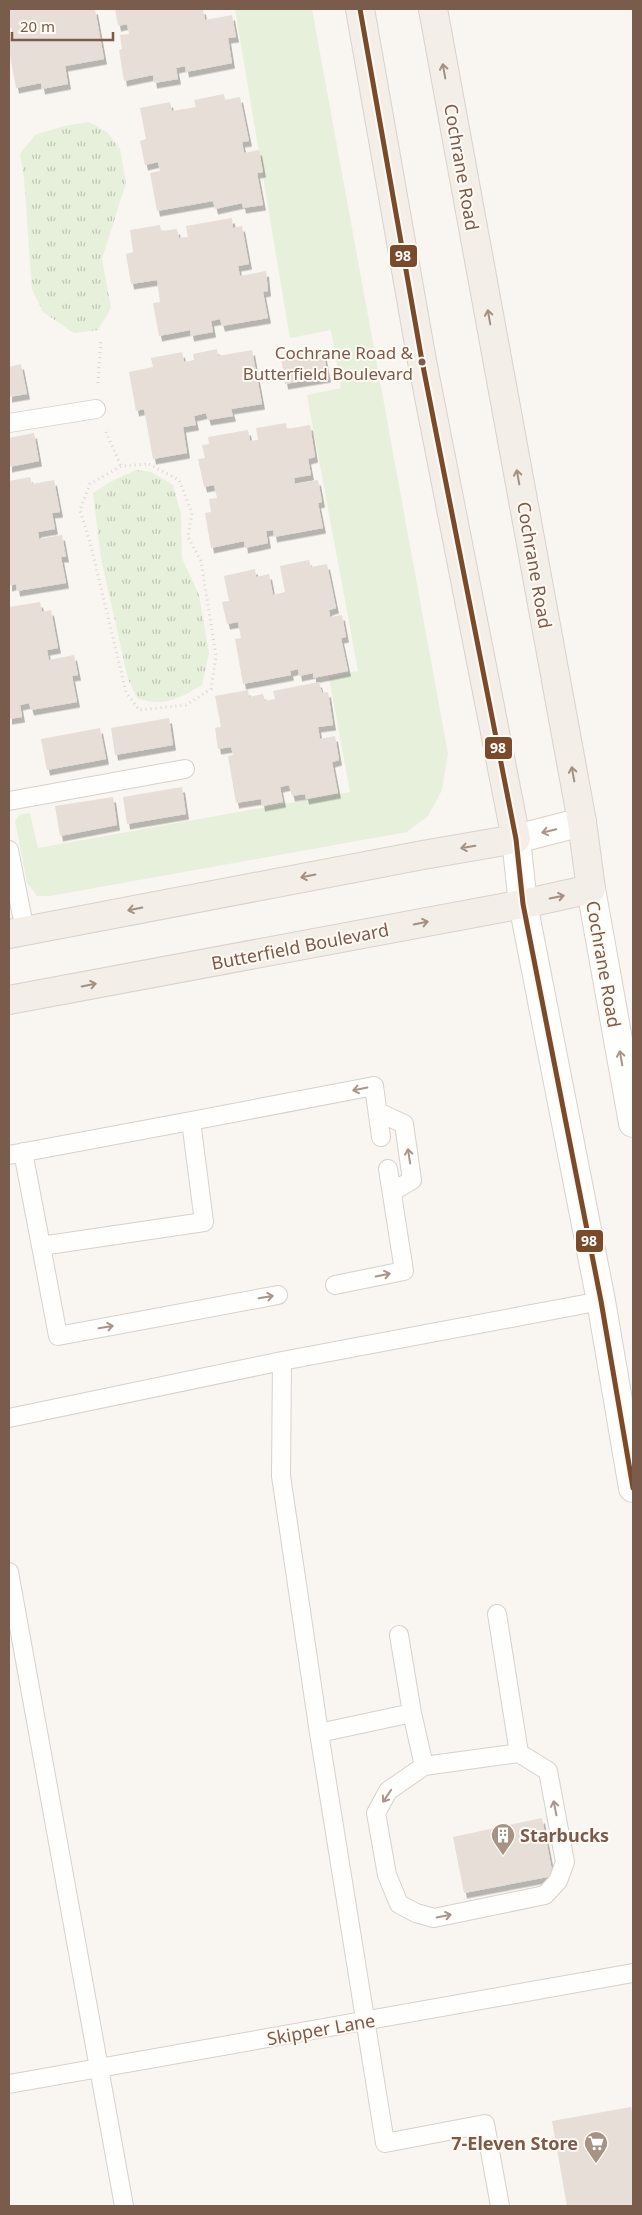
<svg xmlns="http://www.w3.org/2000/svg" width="642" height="2215" viewBox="0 0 642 2215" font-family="'Noto Sans',sans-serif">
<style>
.green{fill:#e7f0db}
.park{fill:url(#park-tufts)}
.building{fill:#e6ded7;filter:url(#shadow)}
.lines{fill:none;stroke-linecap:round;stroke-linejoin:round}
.service-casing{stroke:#d7d1cb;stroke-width:20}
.secondary-casing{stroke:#d9d2cb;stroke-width:30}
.primary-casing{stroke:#dad1cc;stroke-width:30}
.path{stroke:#dcd5d0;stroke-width:3;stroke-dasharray:1 4;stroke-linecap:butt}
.service{stroke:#fefefd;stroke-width:18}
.secondary{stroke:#fefefd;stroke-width:28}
.primary{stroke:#f3eee8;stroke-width:28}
.bus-1-casing{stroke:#fffaf3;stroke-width:9}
.bus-1{stroke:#7a4b2a;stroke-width:5}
.oneway{stroke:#a48f83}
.oneway2{stroke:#a8958b}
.bus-dot{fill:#7a5c4d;stroke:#fffaf3;stroke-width:2}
.labels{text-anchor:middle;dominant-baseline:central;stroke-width:4;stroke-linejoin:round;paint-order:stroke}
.bus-label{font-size:17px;fill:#7a5c4d;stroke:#fffaf3;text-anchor:end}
.street-label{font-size:18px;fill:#7a5c4d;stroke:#fffaf3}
.poi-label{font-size:18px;font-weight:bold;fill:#7a5c4d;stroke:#fffaf3;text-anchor:start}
.line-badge{stroke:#fffaf3;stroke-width:2}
.badge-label{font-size:14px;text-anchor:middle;font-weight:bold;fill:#fff}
</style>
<defs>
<pattern id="park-tufts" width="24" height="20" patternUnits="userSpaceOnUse" patternTransform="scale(1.25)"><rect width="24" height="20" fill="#e7f0db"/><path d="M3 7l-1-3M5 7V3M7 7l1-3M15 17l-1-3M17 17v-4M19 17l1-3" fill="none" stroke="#c0c6b4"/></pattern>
<filter id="shadow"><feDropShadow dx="3" dy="5.5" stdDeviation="0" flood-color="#0004"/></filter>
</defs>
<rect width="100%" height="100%" fill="#f9f5f0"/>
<path class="green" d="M235,9H312L448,754L442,790L428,816L407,832L50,896H37L27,883L15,821L19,815L30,813L38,848L350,792L329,677L358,671L307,395L341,388L331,330L290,338Z"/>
<path class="park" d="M89,122L107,132L120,149L126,183L102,259L111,308L98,330L74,333L43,312L32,289L24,178L20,154L35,135L64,126Z
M136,470L151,472L173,485L181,514L182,558L199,595L209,653L202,685C180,698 163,708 137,698L128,679L101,558L93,493L112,481Z"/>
<path class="building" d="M9,9H95L104,59L65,66L68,84L42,89L41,83L16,88L9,50V39L13,38L12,28L9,29Z
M115,9H203L205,20L232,15L236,37L228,38L232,63L186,72L185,66L176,68L178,79L154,83L153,75L124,81L119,50L122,49L120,35L129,34L127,24L118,26Z
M224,94L225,100L240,97L249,141L242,142L244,153L259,150L263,172L257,173L263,205L243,208L242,203L215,209L213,201L157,211L150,173L160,171L158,162L145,165L140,141L146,139L140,108L170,102L172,111L196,107L194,100Z
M232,218L233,228L242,226L249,264L238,266L240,276L266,271L268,291L263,292L268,318L222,326L220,319L211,321L213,332L191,336L190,330L159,336L153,303L160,302L157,280L131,284L126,254L133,252L130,230L160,225L161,231L177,229L179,238L188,237L186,226Z
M217,349L218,356L252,350L262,404L231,409L233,416L208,420L206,413L194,416L196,425L183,427L187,453L153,459L144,409L136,411L129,372L153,367L151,358L182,352L184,362L194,360L193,354Z
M323,350L328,377L285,384L281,357Z
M21,364L27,394L9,397V367Z
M286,423L287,429L310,425L315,457L308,459L311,475L294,478L295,484L318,480L322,502L318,503L323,528L274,537L273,530L266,531L268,543L245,548L244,541L211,548L205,513L211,512L209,499L217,498L214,485L204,487L198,459L205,458L202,445L209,444L208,437L248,430L250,441L258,440L256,428Z
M34,433L39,461L9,467V438Z
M30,477L32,484L54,480L60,512L52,513L55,529L38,532L39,539L62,535L66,557H61L66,583L17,591L16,584L9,586V481Z
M309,560L311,567L327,564L336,608L329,610L330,617L342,615L346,637L341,638L348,671L313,678V673L299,676L298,669L290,671L291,675L243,684L235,639L241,638L238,622L227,624L222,602L229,601L224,576L255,569L256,577L269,574L273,595L285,592L280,566Z
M40,602L42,612L51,610L58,648L47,650L49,660L74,655L78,675L72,676L77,702L31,710L29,703L20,705L22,717L9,719V607Z
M319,682L322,693L328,692L333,725L318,727L320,739L335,736L339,760L332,762L338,793L306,799L305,794L292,796L289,785L280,787L283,802L262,806L261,799L236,803L228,756L233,755L231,747L218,749L215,728L221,727L215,696L248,690L249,697L263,694L265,701L275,699L273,691Z
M169,718L173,745L115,755L111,728Z
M100,728L106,759L47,770L41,739Z
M182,787L186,814L127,824L123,797Z
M113,797L117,825L60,836L55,806Z
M542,1818L553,1876L464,1893L453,1837Z
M631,2107L633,2117V2206H567L552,2121Z"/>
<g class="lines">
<g class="service-casing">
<path id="service" d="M9,423L96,409
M9,801L185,769
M9,850L25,931
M378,1112L404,1124L412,1180L392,1192
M191,1121L374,1086L381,1137
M9,1155L191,1121L204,1222L41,1246L23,1152
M41,1246L58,1336L278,1295
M335,1285L404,1271L388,1169
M9,1418L282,1361
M9,1572L124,2206
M399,1635L412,1713
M319,1733L412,1713L424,1766L519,1753L497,1614
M424,1766L388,1791L376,1813L387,1875L399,1904L416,1913L434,1918L545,1895L558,1881L565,1862L548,1771L519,1753
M9,2084L633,1973
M500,2206L485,2124L385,2143L319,1733L281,1476L282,1361L601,1301"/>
</g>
<g class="secondary-casing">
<path id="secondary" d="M582,822L516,839L523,904L601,1301L633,1488
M591,889L633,1123"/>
</g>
<g class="primary-casing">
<path id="primary" d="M9,934L423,855L516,839L422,361L360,9
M9,1000L523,904L591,889L582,822L433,9"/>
</g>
<path class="path" d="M98,383L101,339
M106,432L121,466
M149,464L179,480L192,513L188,537L201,561L216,656L211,689L186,705L139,710L126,692L90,542L80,510L90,484L121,466Z"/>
<use href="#service" class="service"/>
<use href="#secondary" class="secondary"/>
<use href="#primary" class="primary"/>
<g class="bus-1-casing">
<path id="bus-1" d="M360,9L422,361L516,839L523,904L601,1301L633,1488"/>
</g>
<use href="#bus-1" class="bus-1"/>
</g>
<defs><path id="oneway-shaft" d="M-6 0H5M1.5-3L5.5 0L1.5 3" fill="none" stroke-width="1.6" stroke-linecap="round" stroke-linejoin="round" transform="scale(1.25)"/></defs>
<g class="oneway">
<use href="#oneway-shaft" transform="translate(444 71) rotate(-100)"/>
<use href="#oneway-shaft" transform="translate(489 317) rotate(-100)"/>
<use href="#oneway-shaft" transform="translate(518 477) rotate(-100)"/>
<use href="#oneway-shaft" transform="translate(573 774) rotate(-100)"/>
<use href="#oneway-shaft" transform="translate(468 847) rotate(170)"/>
<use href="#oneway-shaft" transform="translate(308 876) rotate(169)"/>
<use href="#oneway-shaft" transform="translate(557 897) rotate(-12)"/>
<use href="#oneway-shaft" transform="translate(135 909) rotate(169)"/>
<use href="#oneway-shaft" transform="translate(421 923) rotate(-11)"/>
<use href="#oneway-shaft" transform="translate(89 985) rotate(-11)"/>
</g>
<g class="oneway2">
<use href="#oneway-shaft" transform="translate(549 831) rotate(166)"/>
<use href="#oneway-shaft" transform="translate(621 1058) rotate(-100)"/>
<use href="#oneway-shaft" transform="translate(360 1089) rotate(169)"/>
<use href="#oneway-shaft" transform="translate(409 1156) rotate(-99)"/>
<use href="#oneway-shaft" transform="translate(383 1275) rotate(-12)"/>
<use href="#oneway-shaft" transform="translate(266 1297) rotate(-10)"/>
<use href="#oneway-shaft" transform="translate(106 1327) rotate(-10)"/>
<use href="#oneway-shaft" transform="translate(387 1796) rotate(124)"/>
<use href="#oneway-shaft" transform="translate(555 1808) rotate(-101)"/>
<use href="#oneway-shaft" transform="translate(444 1916) rotate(-12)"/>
</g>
<defs>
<g id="building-pin" transform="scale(1.25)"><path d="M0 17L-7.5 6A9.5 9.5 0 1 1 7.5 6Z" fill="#a69286" stroke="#fffaf3"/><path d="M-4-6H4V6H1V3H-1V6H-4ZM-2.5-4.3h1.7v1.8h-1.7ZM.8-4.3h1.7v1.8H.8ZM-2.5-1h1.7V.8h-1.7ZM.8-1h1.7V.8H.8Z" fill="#fff"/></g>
<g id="supermarket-pin" transform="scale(1.25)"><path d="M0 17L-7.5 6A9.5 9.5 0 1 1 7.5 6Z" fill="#a69286" stroke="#fffaf3"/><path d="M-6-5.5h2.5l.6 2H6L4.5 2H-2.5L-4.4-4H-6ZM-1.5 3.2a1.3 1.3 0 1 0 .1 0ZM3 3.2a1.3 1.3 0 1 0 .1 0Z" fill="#fff"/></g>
</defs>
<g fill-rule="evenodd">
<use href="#building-pin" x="503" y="1835"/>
<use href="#supermarket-pin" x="596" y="2143"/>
</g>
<circle class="bus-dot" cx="422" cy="362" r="4.5"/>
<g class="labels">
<g class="bus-label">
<text x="413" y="352">Cochrane Road &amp;<tspan x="413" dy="21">Butterfield Boulevard</tspan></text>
</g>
<g class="street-label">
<text transform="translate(462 167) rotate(80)">Cochrane Road</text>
<text transform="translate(535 565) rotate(80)">Cochrane Road</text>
<text transform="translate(300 946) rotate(-11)">Butterfield Boulevard</text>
<text transform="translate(604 964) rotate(80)">Cochrane Road</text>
<text transform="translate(321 2029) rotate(-10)">Skipper Lane</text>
</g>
<g class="poi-label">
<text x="520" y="1835">Starbucks</text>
<text x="578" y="2143" text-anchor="end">7-Eleven Store</text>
</g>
</g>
<g class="line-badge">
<rect x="389" y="244" width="29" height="24" rx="5" fill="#7a4b2a"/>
<rect x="484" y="736" width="29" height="24" rx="5" fill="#7a4b2a"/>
<rect x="575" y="1229" width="29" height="24" rx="5" fill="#7a4b2a"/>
</g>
<g class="badge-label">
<text x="403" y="261">98</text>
<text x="498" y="753">98</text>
<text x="589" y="1246">98</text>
</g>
<rect width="642" height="2215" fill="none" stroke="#7a5c4d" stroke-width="20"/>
<path d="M12 32v8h101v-8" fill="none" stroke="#7a5c4d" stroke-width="2.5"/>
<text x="20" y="32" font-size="15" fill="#7a5c4d" stroke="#fffaf3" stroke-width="4" paint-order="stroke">20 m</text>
</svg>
